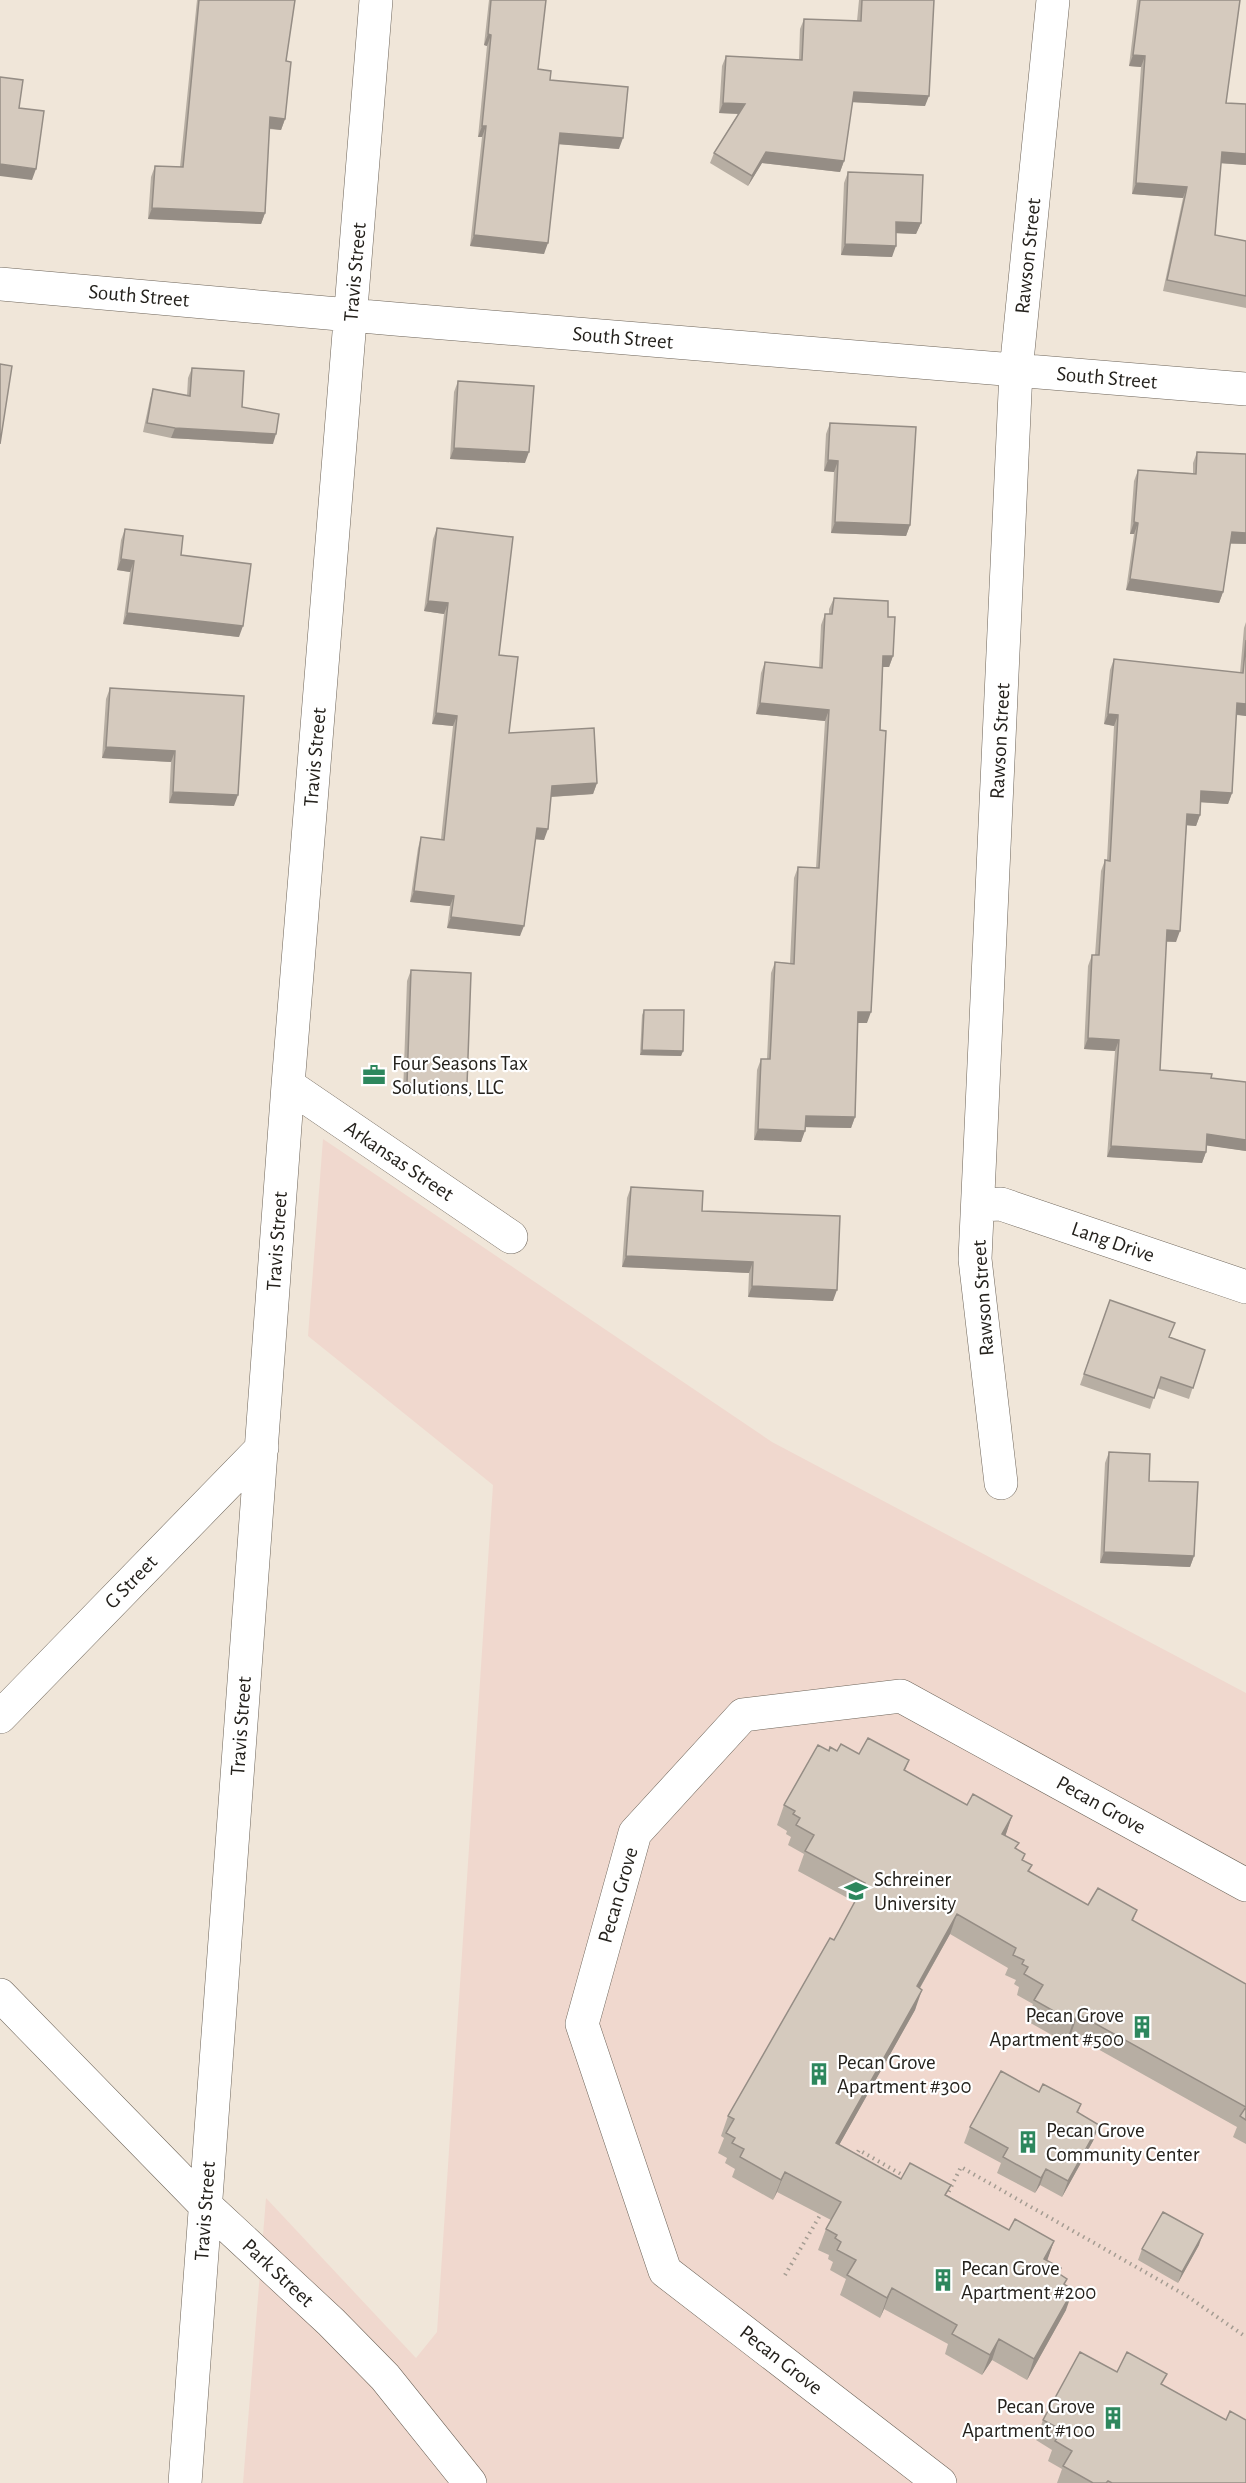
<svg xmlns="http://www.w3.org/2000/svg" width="1246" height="2483" viewBox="0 0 1246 2483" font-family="'Alegreya Sans',sans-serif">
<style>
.education{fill:#f0d8ce}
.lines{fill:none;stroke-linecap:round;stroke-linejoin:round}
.minor-casing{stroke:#6d6459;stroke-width:34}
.path{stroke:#a49c92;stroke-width:4;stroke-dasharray:1.5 4.5;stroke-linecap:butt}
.minor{stroke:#fff;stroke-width:33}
.wall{fill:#b7aea3}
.shaded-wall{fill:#958d85}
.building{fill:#d5cabe;stroke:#958d85;stroke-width:1.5}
.labels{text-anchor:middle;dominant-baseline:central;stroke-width:4.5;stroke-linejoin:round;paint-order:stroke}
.street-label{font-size:21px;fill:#25221d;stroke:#fff}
.poi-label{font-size:21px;fill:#25221d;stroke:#fff;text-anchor:start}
</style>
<rect width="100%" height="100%" fill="#f0e6d9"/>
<path class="education" d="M323,1139L772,1442L1246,1693V2483H243L266,2198L416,2358L437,2332L493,1485L308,1336Z"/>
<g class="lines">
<g class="minor-casing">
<path id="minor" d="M0,284L395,319L1246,389
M288,1085L511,1237
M979,1205L1001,1204L1246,1287
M1001,1483L975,1259L1016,371L1053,0
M0,1717L262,1448
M0,1995L205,2205L331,2322L385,2377L470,2483
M185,2483L288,1085L376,0
M940,2483L665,2271L582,2024L635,1833L743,1715L901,1696L1246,1885"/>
</g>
<path class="path" d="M855,2157L859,2150L906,2177
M946,2197L961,2167L1187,2296L1246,2337
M785,2275L822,2212"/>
<use href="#minor" class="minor"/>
</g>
<path class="wall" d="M197,0H295L286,61L285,119L281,130L269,129L265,213L261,224L148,219L151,177L155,166L180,167Z
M489,0H546L538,69L550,80L619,149L559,144L544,254L470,246L482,137H478L487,46L484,45Z
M859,0H934L925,106L852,102L844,161L840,172L762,163L748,186L710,163L714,153L738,114L719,113L722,66L726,56L799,60L800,29L804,19L857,21Z
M1137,0H1240L1226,103L1246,165L1221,163L1215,235L1246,241V308L1163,291L1183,198L1132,194L1141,67L1129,66Z
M848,172L921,223L916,234L896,233L892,257L841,255L844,183Z
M192,368L242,407L273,444L171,438L143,432L150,399L153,389L187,396L188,378Z
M458,381L525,463L450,459L454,392Z
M830,423L910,525L906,536L831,533L834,472L824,471L826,434Z
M1197,452L1246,454V544H1230L1223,592L1219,603L1126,590L1134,534H1130L1134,481L1138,470L1193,473V463Z
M437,528L499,655L509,733L597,783L593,794L551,797L544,840L535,839L520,936L447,928L450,906L410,902L418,848L421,837L441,839L453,726L432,724L444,614L424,611L433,539Z
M125,529L239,637L123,624L130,572L117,570L121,540Z
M834,598L888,617L893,656L889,667H883L867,1023H858L855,1117L851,1128L805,1127L801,1142L754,1140L757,1070L761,1059H767L771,973L775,962L790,963L794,878L798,867L816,868L825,721L756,714L761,673L765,662L819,668L821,625L825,614H829V609Z
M1246,622V716L1236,715L1232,793L1228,804L1200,802V815L1196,826L1187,825L1176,942H1166L1160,1070L1211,1078L1246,1151L1207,1145L1206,1152L1202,1163L1107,1157L1115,1051L1084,1049L1088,966L1092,955H1095L1101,871L1105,860H1107L1114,726L1104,724L1110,670L1114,659L1240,673L1244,628Z
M110,688L234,806L169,803L171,762L102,758L106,699Z
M411,970L467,1085L463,1096L403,1094L407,981Z
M644,1010L683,1051L681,1056L640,1055L642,1015Z
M631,1187L702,1211L833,1301L748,1297L749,1273L622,1267L627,1198Z
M1110,1300L1170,1337L1205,1350L1189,1399L1157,1388L1150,1409L1080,1385Z
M1109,1452L1149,1481L1194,1556L1190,1567L1100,1563L1105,1463Z
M829,1751H837L909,1760L905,1771L967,1805L1012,1816L1005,1836L1016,1849L1025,1854L1023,1860L1032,1865L1029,1872L1088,1905L1137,1910L1133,1921L1246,1984V2144L1233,2137L1237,2127L1071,2034L1066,2043L1027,2021L1033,2004L1017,1995L1019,1987L1014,1984L1016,1980L1005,1975L1008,1968L950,1934L920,1988L915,2010L839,2145L901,2179L947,2195L1009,2230L1054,2241L1047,2260L1061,2268L1059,2274L1065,2285L1066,2310L1027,2380L992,2360L982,2375L945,2354L948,2344L884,2309L880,2318L840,2295L846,2279L830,2270L833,2262L828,2259L829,2255L818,2250L826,2229L831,2220L777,2192L773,2200L732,2177L735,2169L725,2163L727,2158L718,2153L724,2138L721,2136L728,2116L834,1940L855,1902L798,1871L804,1854L788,1845L791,1837L786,1834L787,1831L777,1825L784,1805Z
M1039,2092L1081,2104L1078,2113L1099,2125L1093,2141L1062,2197L1040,2185L1035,2193L997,2173L1001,2163L964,2143L970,2127Z
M1199,2245L1178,2283L1138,2260L1142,2249Z
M1117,2372L1163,2385L1246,2483H1057L1062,2469L1048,2461L1052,2450L1036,2440L1043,2420Z"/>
<path class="shaded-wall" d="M488,34L491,35L487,46L484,45Z
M1133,55L1145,56L1141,67L1129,66Z
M854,92L929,96L925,106L850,102Z
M723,103L745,104L741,114L719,113Z
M270,117L285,119L281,130L266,128Z
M482,126H486L482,137H478Z
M560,133L623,138L619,149L556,144Z
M766,152L844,161L840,172L762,163L748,186L752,176Z
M1222,152L1246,154V165L1218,163Z
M0,164L36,169L32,180L0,176Z
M1136,183L1187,187L1183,198L1132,194Z
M152,208L265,213L261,224L148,219Z
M896,222L921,223L916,234L892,233Z
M474,235L548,243L544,254L470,246Z
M845,244L896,246L892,257L841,255Z
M175,428L276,434L273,444L171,438Z
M454,448L529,452L525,463L450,459Z
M828,460L838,461L834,472L824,471Z
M835,522L910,525L906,536L831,533Z
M1134,522L1138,523L1134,534H1130Z
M1232,532L1246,533V544L1228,543Z
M121,559L134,561L130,572L117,570Z
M1130,579L1223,592L1219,603L1126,590Z
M428,601L448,603L444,614L424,611Z
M127,613L243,626L239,637L123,624Z
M883,656H893L889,667H879Z
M760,703L829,710L825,721L756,714Z
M1237,703L1246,704V716L1233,714Z
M436,713L457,716L453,726L432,724Z
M1108,714L1118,715L1114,726L1104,724Z
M106,747L175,751L171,762L102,758Z
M597,783L593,794L548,797L552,786Z
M1201,791L1232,793L1228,804L1197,802Z
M173,792L238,795L234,806L169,803Z
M1187,814L1200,815L1196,826L1183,825Z
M537,828L548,829L544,840L533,839Z
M414,891L454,896L450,906L410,902Z
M451,917L524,926L520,936L447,928Z
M1167,930L1180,931L1176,942L1163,941Z
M858,1012H871L867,1023H854Z
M1088,1038L1119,1040L1115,1051L1084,1049Z
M642,1050L683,1051L681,1056L640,1055Z
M407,1083L467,1085L463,1096L403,1094Z
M806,1116L855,1117L851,1128L801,1127Z
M758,1129L805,1131L801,1142L754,1140Z
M1207,1134L1246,1140V1151L1203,1145Z
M1111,1146L1206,1152L1202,1163L1107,1157Z
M626,1256L753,1262L749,1273L622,1267Z
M752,1286L837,1290L833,1301L748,1297Z
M1104,1552L1194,1556L1190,1567L1100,1563Z
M1012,1816L1005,1837L1002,1834Z
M957,1914L950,1934L909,2007L917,1986Z
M922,1990L915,2010L829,2163L836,2143Z
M1078,2014L1071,2034L1066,2043L1073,2022Z
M1099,2125L1093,2141L1062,2197L1068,2181Z
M1046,2169L1040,2185L1035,2193L1041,2178Z
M785,2172L777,2192L773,2200L781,2180Z
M1203,2234L1199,2245L1178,2283L1182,2272Z
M1054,2241L1047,2261L1044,2259Z
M892,2288L884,2309L880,2318L887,2298Z
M1073,2290L1066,2310L1027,2380L1034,2359Z
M999,2339L992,2360L982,2375L990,2355Z"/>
<path class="building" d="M199,0H295L286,61L291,62L285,119L270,117L265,213L152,208L155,166L183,167Z
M491,0H546L538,69L551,71L550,80L628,87L623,138L560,133L548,243L474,235L486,126H482L491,35L488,34Z
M862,0H934L929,96L854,92L844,161L766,152L752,176L714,153L745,104L723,103L726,56L802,60L804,19L861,21Z
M1140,0H1240L1226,103L1246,104V154L1222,152L1215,235L1246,241V296L1167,280L1187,187L1136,183L1145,56L1133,55Z
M0,77L23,80L19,108L44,111L36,169L0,164Z
M848,172L923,175L921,223L896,222V246L845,244Z
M0,364L12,366L0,444Z
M192,368L244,371L242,407L279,414L276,434L175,428L147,423L153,389L190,396Z
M458,381L534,386L529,452L454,448Z
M830,423L916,427L910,525L835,522L838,461L828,460Z
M1197,452L1246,454V533L1232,532L1223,592L1130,579L1138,523L1134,522L1138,470L1196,474Z
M437,528L513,537L499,655L518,657L509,733L594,728L597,783L552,786L548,829L537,828L524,926L451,917L454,896L414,891L421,837L444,840L457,716L436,713L448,603L428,601Z
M125,529L183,536L181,555L251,564L243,626L127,613L134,561L121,559Z
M834,598L888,601V617H895L893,656H883L880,730L886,731L871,1012H858L855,1117L806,1116L805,1131L758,1129L761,1059H770L775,962L794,964L798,867L819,868L829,710L760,703L765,662L822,668L825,614H832Z
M1246,640V704L1237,703L1232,793L1201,791L1200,815L1187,814L1180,931L1167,930L1160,1070L1212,1074L1211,1078L1246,1082V1140L1207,1134L1206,1152L1111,1146L1119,1040L1088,1038L1092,955H1099L1105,860L1110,861L1118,715L1108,714L1114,659L1243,673Z
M110,688L244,696L238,795L173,792L175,751L106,747Z
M411,970L471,973L467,1085L407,1083Z
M644,1010H684L683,1051L642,1050Z
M631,1187L703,1191L702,1211L840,1216L837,1290L752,1286L753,1262L626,1256Z
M1110,1300L1175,1323L1169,1337L1205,1350L1193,1388L1161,1377L1154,1398L1084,1374Z
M1109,1452L1150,1454L1149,1481L1198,1482L1194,1556L1104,1552Z
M868,1738L909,1760L904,1770L967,1805L973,1794L1012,1816L1002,1834L1019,1843L1015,1848L1025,1854L1022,1860L1032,1865L1028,1871L1088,1905L1098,1888L1137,1910L1132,1920L1246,1984V2120L1240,2116L1246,2107L1078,2014L1073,2022L1034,2000L1043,1985L1024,1974L1028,1967L1022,1964L1024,1960L1013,1955L1016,1948L957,1914L917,1986L922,1990L836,2143L901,2179L910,2163L951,2185L945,2195L1009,2230L1015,2219L1054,2241L1044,2259L1061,2268L1058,2273L1067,2279L1064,2284L1073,2290L1034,2359L999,2339L990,2355L952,2334L957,2325L892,2288L887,2298L847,2275L856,2260L837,2250L841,2242L835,2238L837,2235L826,2229L841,2202L785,2172L781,2180L740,2157L744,2149L732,2143L735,2138L726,2133L734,2119L728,2116L830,1938L834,1940L865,1883L805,1851L814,1835L796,1825L800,1818L793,1814L795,1811L784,1805L818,1745L829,1751L830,1747L837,1751L841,1744L859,1754Z
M1001,2071L1039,2092L1043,2084L1081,2104L1077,2112L1099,2125L1068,2181L1046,2169L1041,2178L1003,2157L1008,2148L970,2127Z
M1163,2212L1203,2234L1182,2272L1142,2249Z
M1080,2352L1117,2372L1127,2352L1167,2374L1161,2384L1226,2420L1230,2411L1246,2420V2483H1112L1108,2481L1106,2483H1093L1063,2466L1072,2451L1055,2441L1062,2430L1043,2420Z"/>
<defs>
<g id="office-bare" transform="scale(1.8)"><path d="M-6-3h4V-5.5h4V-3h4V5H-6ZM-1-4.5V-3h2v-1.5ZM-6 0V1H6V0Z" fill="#2d875d" stroke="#fff" stroke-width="2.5" paint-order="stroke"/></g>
<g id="university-bare" transform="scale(1.8)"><path d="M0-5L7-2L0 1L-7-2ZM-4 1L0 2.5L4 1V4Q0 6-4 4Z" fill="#2d875d" stroke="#fff" stroke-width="2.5" paint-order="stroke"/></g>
<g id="building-bare" transform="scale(1.8)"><path d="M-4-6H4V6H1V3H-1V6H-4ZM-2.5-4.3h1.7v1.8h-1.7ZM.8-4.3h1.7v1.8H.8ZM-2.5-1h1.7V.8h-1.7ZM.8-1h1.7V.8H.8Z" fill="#2d875d" stroke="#fff" stroke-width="2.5" paint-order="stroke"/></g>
</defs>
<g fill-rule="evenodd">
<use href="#office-bare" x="374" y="1075"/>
<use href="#university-bare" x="856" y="1891"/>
<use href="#building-bare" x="1142" y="2027"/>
<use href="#building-bare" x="819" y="2074"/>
<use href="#building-bare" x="1028" y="2142"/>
<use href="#building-bare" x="943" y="2280"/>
<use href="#building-bare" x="1113" y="2418"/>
</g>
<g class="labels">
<g class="street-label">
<text transform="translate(1028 256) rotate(-84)">Rawson Street</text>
<text transform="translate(355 272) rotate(-85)">Travis Street</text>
<text transform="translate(139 296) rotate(5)">South Street</text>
<text transform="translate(623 338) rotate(5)">South Street</text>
<text transform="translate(1107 378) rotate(5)">South Street</text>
<text transform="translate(1000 741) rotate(-87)">Rawson Street</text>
<text transform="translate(315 757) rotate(-85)">Travis Street</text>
<text transform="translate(399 1161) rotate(34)">Arkansas Street</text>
<text transform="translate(277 1241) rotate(-86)">Travis Street</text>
<text transform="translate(1113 1242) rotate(19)">Lang Drive</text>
<text transform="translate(983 1298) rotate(-94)">Rawson Street</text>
<text transform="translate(131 1582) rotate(-46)">G Street</text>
<text transform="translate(241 1726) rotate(-86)">Travis Street</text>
<text transform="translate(1101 1805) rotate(29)">Pecan Grove</text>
<text transform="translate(618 1895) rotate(-74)">Pecan Grove</text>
<text transform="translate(205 2211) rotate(-86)">Travis Street</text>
<text transform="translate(278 2273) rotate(43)">Park Street</text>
<text transform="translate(781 2360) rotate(38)">Pecan Grove</text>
</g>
<g class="poi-label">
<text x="392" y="1063">Four Seasons Tax<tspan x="392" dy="24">Solutions, LLC</tspan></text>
<text x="874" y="1879">Schreiner<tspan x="874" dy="24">University</tspan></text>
<text x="1124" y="2015" text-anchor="end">Pecan Grove<tspan x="1124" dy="24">Apartment #500</tspan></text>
<text x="837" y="2062">Pecan Grove<tspan x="837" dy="24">Apartment #300</tspan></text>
<text x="1046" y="2130">Pecan Grove<tspan x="1046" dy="24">Community Center</tspan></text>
<text x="961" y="2268">Pecan Grove<tspan x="961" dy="24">Apartment #200</tspan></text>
<text x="1095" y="2406" text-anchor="end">Pecan Grove<tspan x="1095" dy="24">Apartment #100</tspan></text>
</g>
</g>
</svg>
